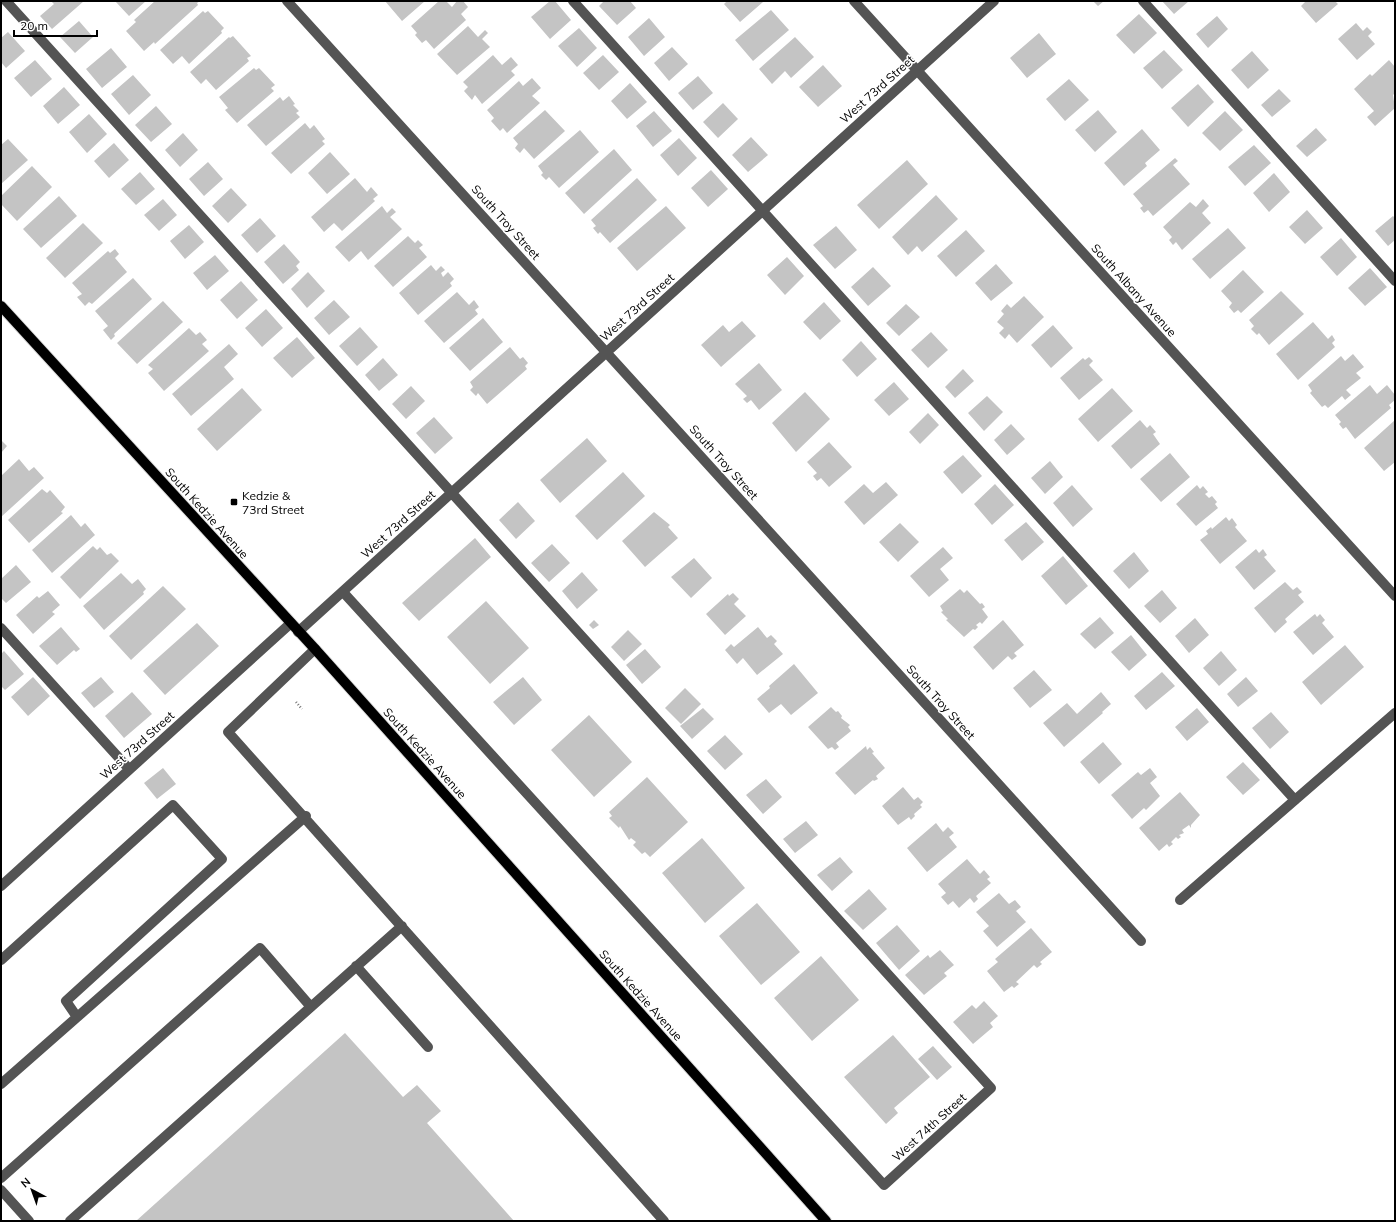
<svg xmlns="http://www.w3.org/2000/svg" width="1396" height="1222" viewBox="0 0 1396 1222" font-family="Mulish,sans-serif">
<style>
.building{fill:#c4c4c4}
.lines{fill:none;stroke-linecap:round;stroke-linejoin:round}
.major-casing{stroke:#dbdbdb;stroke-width:12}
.path{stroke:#767676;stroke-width:2.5;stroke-dasharray:1 2;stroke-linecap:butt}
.minor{stroke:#545454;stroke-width:10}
.major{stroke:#000;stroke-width:10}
.poi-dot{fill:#000;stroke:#fff;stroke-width:1.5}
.labels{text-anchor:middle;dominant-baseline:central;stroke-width:3;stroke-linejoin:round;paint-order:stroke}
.street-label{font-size:12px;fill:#000;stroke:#fff}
.poi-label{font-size:12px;fill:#000;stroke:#fff;text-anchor:start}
</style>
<rect width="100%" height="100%" fill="#fff"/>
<path class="building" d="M51,1H84L52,29L40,16L54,4Z
M115,1H146L129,16Z
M155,1H200L197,3L198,5L155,44L154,42L144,51L126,31L136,22L134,20Z
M385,1H425L402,21Z
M439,1H446L452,7L457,1H463L468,7L461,14L466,20L434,49L426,40L422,43L415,35L417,33L411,26Z
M550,1H555L571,20L550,39L531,17Z
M604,1H630L636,8L617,25L599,6Z
M727,1H762L763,2L740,22L724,4Z
M1093,1H1104L1098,6Z
M1162,1H1189L1174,14Z
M1306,1H1335L1338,4L1316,23L1301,6Z
M771,10L789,30L753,61L735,40Z
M203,11L205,13L208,11L224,28L221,31L222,33L189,64L182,56L173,64L160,50Z
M1139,14L1157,33L1134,54L1116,35Z
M1217,16L1228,29L1208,48L1196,34Z
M649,18L665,37L644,56L628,37Z
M79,21L93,37L75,53L60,37Z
M1356,23L1363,31L1367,27L1372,32L1368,36L1375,44L1357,60L1338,39Z
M468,26L478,37L485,30L488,33L482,39L490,47L457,75L437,54Z
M579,28L597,48L577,67L558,46Z
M8,32L25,51L6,68L1,62V38Z
M1039,33L1056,54L1027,78L1010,58Z
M233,36L251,56L247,58L249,61L216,90L206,79L201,84L190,72L229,37L230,38Z
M795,37L814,57L791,78L785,71L772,84L759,69Z
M672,47L688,64L669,81L654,63Z
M111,48L127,67L102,88L86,69Z
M1164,50L1183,70L1162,89L1143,68Z
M1252,51L1269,70L1248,89L1231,70Z
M493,55L502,65L511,57L518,65L511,71L515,75L482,104L475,95L472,100L464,91L468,87L463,82Z
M603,55L619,72L599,90L583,73Z
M35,60L52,79L31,97L14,78Z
M1389,60L1395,67V93L1393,95L1395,108L1375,126L1367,117L1374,111L1354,89L1370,74L1372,76Z
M823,65L842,86L818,107L799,87Z
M254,68L256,70L259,68L275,85L271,88L274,91L237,123L225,110L228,108L219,97Z
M133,75L151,95L129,115L111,94Z
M698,76L713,93L693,110L678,93Z
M532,78L541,88L532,96L540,103L507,133L503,128L500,131L491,121L494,118L487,110L519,81L523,86Z
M1069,79L1089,100L1065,121L1046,99Z
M630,83L647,102L627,119L611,101Z
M1198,84L1214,102L1188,127L1171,108Z
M64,87L80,105L58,124L43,106Z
M1279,89L1291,101L1272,117L1261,105Z
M289,96L295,104L293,105L299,111L296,113L300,117L266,146L247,125L280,97L283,101Z
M723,103L738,119L718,138L703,122Z
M156,106L172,124L151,142L135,125Z
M545,110L565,131L534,159L524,148L520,153L515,148L518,144L513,138Z
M1098,110L1117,132L1095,152L1075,130Z
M654,111L672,131L653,147L636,126Z
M1225,111L1243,130L1220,151L1202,133Z
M89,114L107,134L87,153L69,132Z
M305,123L310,129L314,125L325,139L322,141L325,144L291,174L271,153Z
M1316,128L1327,140L1307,157L1296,146Z
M1142,129L1160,150L1145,163L1147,166L1124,186L1104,163Z
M580,130L599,152L559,188L549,177L546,180L541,175L543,173L538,166Z
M183,133L198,150L180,167L165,150Z
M751,137L768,155L748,172L732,155Z
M679,138L697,158L678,176L660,155Z
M8,139L28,160L1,184V145Z
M114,143L129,160L109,178L94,161Z
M1254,145L1271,163L1245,186L1228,167Z
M614,149L632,170L584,214L565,193Z
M330,152L350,174L327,194L308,173Z
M1175,158L1178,161L1173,165L1190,184L1153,216L1148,210L1144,213L1140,208L1143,206L1133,194Z
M907,160L928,184L879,229L857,205Z
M208,162L223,179L204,196L189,179Z
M32,166L52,187L17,221L1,204V196Z
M711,170L728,189L708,207L691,188Z
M140,172L155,189L136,205L121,189Z
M1274,173L1290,192L1269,212L1253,193Z
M355,178L367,192L371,187L378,195L373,199L375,201L342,231L334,223L324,232L311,217Z
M637,178L657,200L610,243L600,232L598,234L593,228L596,226L591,220Z
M231,188L247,205L228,223L212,206Z
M936,195L958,219L922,252L917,246L908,255L892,237Z
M59,196L77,216L41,248L23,229Z
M163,199L177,215L159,231L144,215Z
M1203,199L1209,206L1202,213L1211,223L1182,250L1176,242L1173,245L1169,240L1172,237L1163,227L1190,202L1196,207Z
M382,206L387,213L392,208L396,212L390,217L402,229L368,260L361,251L349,262L335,247Z
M666,206L686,228L637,271L617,248Z
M1307,210L1323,228L1305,244L1289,227Z
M1393,216L1395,218V240L1388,246L1375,231Z
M260,218L276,236L257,253L241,235Z
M83,223L103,243L65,278L46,258Z
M189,225L204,242L185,259L170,241Z
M836,226L857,250L835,269L813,245Z
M1228,228L1246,248L1210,279L1192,259Z
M966,230L985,251L956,277L937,256Z
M408,236L415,243L418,240L423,245L419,248L427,257L393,287L374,266Z
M1341,238L1357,257L1337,276L1320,257Z
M284,244L300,262L296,266L299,270L283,284L264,262Z
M115,249L119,254L115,258L127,272L92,304L89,302L85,306L77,297L82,294L72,283L108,251L110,253Z
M215,255L229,271L207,290L193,273Z
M787,257L804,276L785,295L767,275Z
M996,264L1013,283L991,301L975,283Z
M431,265L436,271L441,266L445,270L441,273L443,277L448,272L454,279L450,283L452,286L418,315L399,293Z
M873,267L891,286L868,306L851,287Z
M1370,268L1387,287L1365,306L1348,288Z
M1243,270L1264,292L1241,313L1238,310L1234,313L1229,307L1232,303L1221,291Z
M308,272L325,291L307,308L291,289Z
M133,278L152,299L114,334L115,336L111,340L103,330L108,326L95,311Z
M241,281L258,300L237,319L220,300Z
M1281,291L1304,314L1269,345L1259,333L1257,335L1251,329L1254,326L1249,320Z
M457,292L469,305L474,300L479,307L475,310L478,314L444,343L424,321Z
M1024,296L1044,317L1017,343L1009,334L1005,339L999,333L1004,328L997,322L1004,314L1001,311L1007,304L1011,308Z
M334,300L350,317L329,335L314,318Z
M163,301L183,322L137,364L117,343Z
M824,302L841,321L820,340L803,322Z
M906,304L920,317L899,336L886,323Z
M266,309L283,328L262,347L245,328Z
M483,318L503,342L470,371L449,348Z
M742,321L756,336L721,367L701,345L723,325L729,332Z
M1313,322L1328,339L1332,335L1335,340L1332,343L1335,347L1298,380L1276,354Z
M1053,325L1073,348L1051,368L1031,345Z
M360,327L378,347L357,366L339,346Z
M189,328L196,335L200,332L207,340L202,344L209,351L164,391L148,373L153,369L148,365Z
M931,332L948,350L928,368L911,350Z
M297,337L315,358L292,378L273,358Z
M861,341L877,359L857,377L842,360Z
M229,344L238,354L224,367L234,379L191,416L172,394Z
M510,347L520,359L523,357L528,363L525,366L527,369L487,404L478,393L476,396L470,390L473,387L470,382Z
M1353,354L1364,367L1356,373L1361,378L1346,390L1351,395L1345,400L1342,396L1328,408L1325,405L1322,407L1310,393L1312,391L1308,385L1341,356L1345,361Z
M1089,357L1093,361L1089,365L1103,380L1079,400L1060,378L1083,358L1085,360Z
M383,358L398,375L379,391L365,375Z
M759,363L782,390L759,410L751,400L747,403L743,399L747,396L735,384Z
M963,369L974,381L955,398L945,387Z
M894,382L909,399L889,416L874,400Z
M1370,385L1377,394L1387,385L1395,395V400L1389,405L1391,408L1355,439L1346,427L1343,429L1339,424L1341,422L1335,415Z
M411,386L425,401L406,419L392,404Z
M242,388L262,410L217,451L197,429Z
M1112,388L1133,411L1098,442L1078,419Z
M805,392L830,419L796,452L772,423Z
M987,396L1003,412L984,431L968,413Z
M928,413L939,425L920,444L909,432Z
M434,417L453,438L435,454L416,433Z
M1140,420L1147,428L1150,425L1156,432L1153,434L1160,444L1131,469L1111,446Z
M1395,420V462L1384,471L1364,448Z
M1011,424L1025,439L1007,455L994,440Z
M587,438L607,461L560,503L540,480Z
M1,440L7,446L1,453Z
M829,442L852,467L829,487L821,478L817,481L813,476L817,473L807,462Z
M1170,453L1190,477L1161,502L1140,479Z
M963,455L982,476L962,494L943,472Z
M19,459L29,471L34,467L44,478L1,517V476Z
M1050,461L1063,477L1045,494L1031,478Z
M623,472L645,496L597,540L575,516Z
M886,482L898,495L864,525L844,502L864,484L873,493Z
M995,484L1014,505L992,525L974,504Z
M1072,485L1093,509L1073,527L1053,503Z
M1197,485L1200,489L1203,486L1208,492L1205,494L1209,498L1212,496L1217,502L1215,504L1218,508L1196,526L1176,504Z
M42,489L47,493L50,490L65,507L61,512L63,513L29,543L8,520Z
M518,502L535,521L516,539L499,520Z
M654,512L670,525L668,527L678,538L645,567L622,541Z
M71,515L81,527L85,523L95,535L52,573L32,550Z
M1226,517L1229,521L1232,518L1237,525L1235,527L1247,541L1220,564L1200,540L1208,534L1206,531L1211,527L1212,529Z
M1026,522L1044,542L1022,561L1004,540Z
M900,523L919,542L898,562L879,542Z
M475,538L491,557L419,621L402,603Z
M552,544L570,563L549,582L531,563Z
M93,546L97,550L100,547L107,555L111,553L119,561L80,599L60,577Z
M943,547L953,558L940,569L949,580L929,597L910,576Z
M1256,549L1259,553L1263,549L1267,555L1264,557L1276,571L1254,590L1235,567Z
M1134,552L1149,571L1129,589L1113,571Z
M1063,556L1088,586L1066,605L1041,576Z
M694,558L712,578L691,598L671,577Z
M16,565L31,582L6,603L1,598V579Z
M582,572L598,590L577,609L562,591Z
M121,573L132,584L138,579L146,589L143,592L144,594L104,630L83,606Z
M1285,582L1293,590L1297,587L1302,592L1298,595L1304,602L1285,619L1287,622L1275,633L1254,608Z
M163,586L186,609L131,660L109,636Z
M960,589L964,593L967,590L980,604L982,603L985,607L982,609L988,617L982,624L980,622L976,625L978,627L975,630L973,629L964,637L946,620L948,619L941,612L943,611L940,606Z
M1162,590L1177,608L1160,623L1144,606Z
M48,591L60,605L52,612L55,614L33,634L16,615L37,596L39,598Z
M733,593L739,599L734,604L746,616L725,635L706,614L728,594L729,596Z
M486,601L529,648L490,684L447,637Z
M1315,614L1317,617L1320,614L1325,620L1322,623L1334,637L1313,655L1293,632Z
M1100,617L1114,633L1095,649L1080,634Z
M1195,618L1209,635L1189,653L1175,636Z
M594,620L599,625L593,629L589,625Z
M1003,620L1024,645L1014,653L1017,656L1012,660L1008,656L993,670L973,647Z
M197,623L219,646L165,695L143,671Z
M61,627L80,649L76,652L74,650L57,665L39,646Z
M758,627L767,638L771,635L777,641L774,644L783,654L757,675L743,658L737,664L725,650L731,644L734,647Z
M628,630L642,644L624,661L611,647Z
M1131,635L1147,655L1129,671L1111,652Z
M1345,645L1364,667L1321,705L1302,682Z
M645,649L661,667L642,684L626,665Z
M4,651L24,674L5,690L1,686V654Z
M1221,651L1237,670L1219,686L1203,668Z
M794,664L818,693L791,715L781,704L769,713L757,699L770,688L769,686Z
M1034,670L1052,690L1030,708L1013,688Z
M1162,672L1175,686L1146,710L1134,696Z
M33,677L50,696L28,716L11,697Z
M101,677L114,692L94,708L81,693Z
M523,677L542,700L514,725L493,702Z
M1246,677L1258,691L1238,707L1227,694Z
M685,688L701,704L681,724L665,708Z
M132,692L152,714L124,738L105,716Z
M1101,692L1111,704L1102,712L1103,713L1064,747L1043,723L1067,703L1077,714Z
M831,707L836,712L838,711L842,716L841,718L850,725L848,727L851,731L836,743L839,747L835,750L832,747L828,749L808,727Z
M703,708L714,719L692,739L680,726Z
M1197,708L1209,722L1187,741L1175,727Z
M1271,712L1289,732L1270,749L1252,728Z
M589,715L632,762L594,797L551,750Z
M725,735L743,754L725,770L707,751Z
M1103,742L1122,764L1099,784L1080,762Z
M866,746L867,750L870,747L874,752L872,753L885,768L876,776L878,779L874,781L873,780L855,795L835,773Z
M1243,762L1260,780L1243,795L1226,777Z
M163,768L176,784L157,799L144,783Z
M1150,768L1157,777L1150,783L1160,796L1146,810L1144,808L1132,819L1111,795L1138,772L1141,775Z
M647,777L688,822L650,857L645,852L642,854L633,845L636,842L631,838L629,840L620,826L619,828L609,818L612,816L609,812Z
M766,779L782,797L763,814L746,795Z
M903,787L914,800L918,797L923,802L920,805L922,807L914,814L915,816L911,820L909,817L898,825L882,806Z
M1180,792L1200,815L1191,825V828L1189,825L1182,830L1184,833L1179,835L1181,837L1178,839L1176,837L1171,842L1173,844L1169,847L1167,844L1159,851L1139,828Z
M806,821L818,835L795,853L783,839Z
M936,823L943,832L948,827L954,833L949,837L957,847L927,872L907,848Z
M702,838L745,888L705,923L662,873Z
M840,857L853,872L832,891L817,875Z
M967,859L980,874L984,870L990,877L987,879L991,883L976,896L978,899L974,903L970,898L959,908L953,901L948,905L941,897L946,893L938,884Z
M869,889L887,909L863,930L844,911Z
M999,893L1009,904L1015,900L1021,907L1016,911L1026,922L997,947L983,931L989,926L976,912Z
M757,903L800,952L761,985L719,936Z
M897,925L920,951L899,970L876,943Z
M1031,928L1052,952L1040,962L1042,964L1037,968L1034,965L1016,982L1019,984L1014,988L1012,986L1004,992L987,971L998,962L995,959Z
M940,950L954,965L944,973L947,976L924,995L905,975L928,955L930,958Z
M821,956L859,1000L812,1041L774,998Z
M984,1001L998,1016L990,1023L993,1027L973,1044L953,1022L972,1005L976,1009Z
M345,1033L403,1097L417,1085L441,1111L427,1123L514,1221H136Z
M893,1035L930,1077L894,1108L898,1113L886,1124L844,1077Z
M933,1046L952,1067L937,1080L918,1059Z"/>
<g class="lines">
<g class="major-casing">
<path id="major" d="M1,306L315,649L826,1221"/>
</g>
<path class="path" d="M296,702L302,709"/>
<path class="minor" d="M6,1L991,1088L884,1185L343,592
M287,1L1141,941
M573,1L1295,800
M854,1L1395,596
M1143,1L1395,281
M1,628L129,769
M298,632L994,1
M315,649L228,732L664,1221
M1,886L291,623
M1180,900L1395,713
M1,960L173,805L222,859L66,1001L77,1017
M356,966L428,1047
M1,1084L306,816
M1,1178L260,948L311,1007
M1,1190L29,1221
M70,1221L402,926"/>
<use href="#major" class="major"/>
</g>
<rect class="poi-dot" x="230" y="498" width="8" height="8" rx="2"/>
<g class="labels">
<g class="street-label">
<text transform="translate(877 89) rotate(-42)">West 73rd Street</text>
<text transform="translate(506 222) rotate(48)">South Troy Street</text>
<text transform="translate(1134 290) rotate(48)">South Albany Avenue</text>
<text transform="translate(637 307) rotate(-42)">West 73rd Street</text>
<text transform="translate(724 462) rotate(48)">South Troy Street</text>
<text transform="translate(207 513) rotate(48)">South Kedzie Avenue</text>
<text transform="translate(398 524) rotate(-42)">West 73rd Street</text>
<text transform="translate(941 702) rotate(48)">South Troy Street</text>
<text transform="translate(137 745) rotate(-42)">West 73rd Street</text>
<text transform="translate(425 753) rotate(48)">South Kedzie Avenue</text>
<text transform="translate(641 995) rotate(48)">South Kedzie Avenue</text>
<text transform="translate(929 1127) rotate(-42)">West 74th Street</text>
</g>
<g class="poi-label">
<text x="242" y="495">Kedzie &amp;<tspan x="242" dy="14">73rd Street</tspan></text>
</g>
</g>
<rect width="1396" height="1222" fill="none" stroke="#000000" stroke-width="4"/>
<g transform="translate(32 1190) rotate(319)" stroke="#ffffff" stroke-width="3" paint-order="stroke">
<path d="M0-3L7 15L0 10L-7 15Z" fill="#000000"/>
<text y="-6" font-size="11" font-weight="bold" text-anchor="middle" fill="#000000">N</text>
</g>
<path d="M14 30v6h83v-6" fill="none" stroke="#000000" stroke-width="2"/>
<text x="20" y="30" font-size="12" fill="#000000" stroke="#ffffff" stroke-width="3" paint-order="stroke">20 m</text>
</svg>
